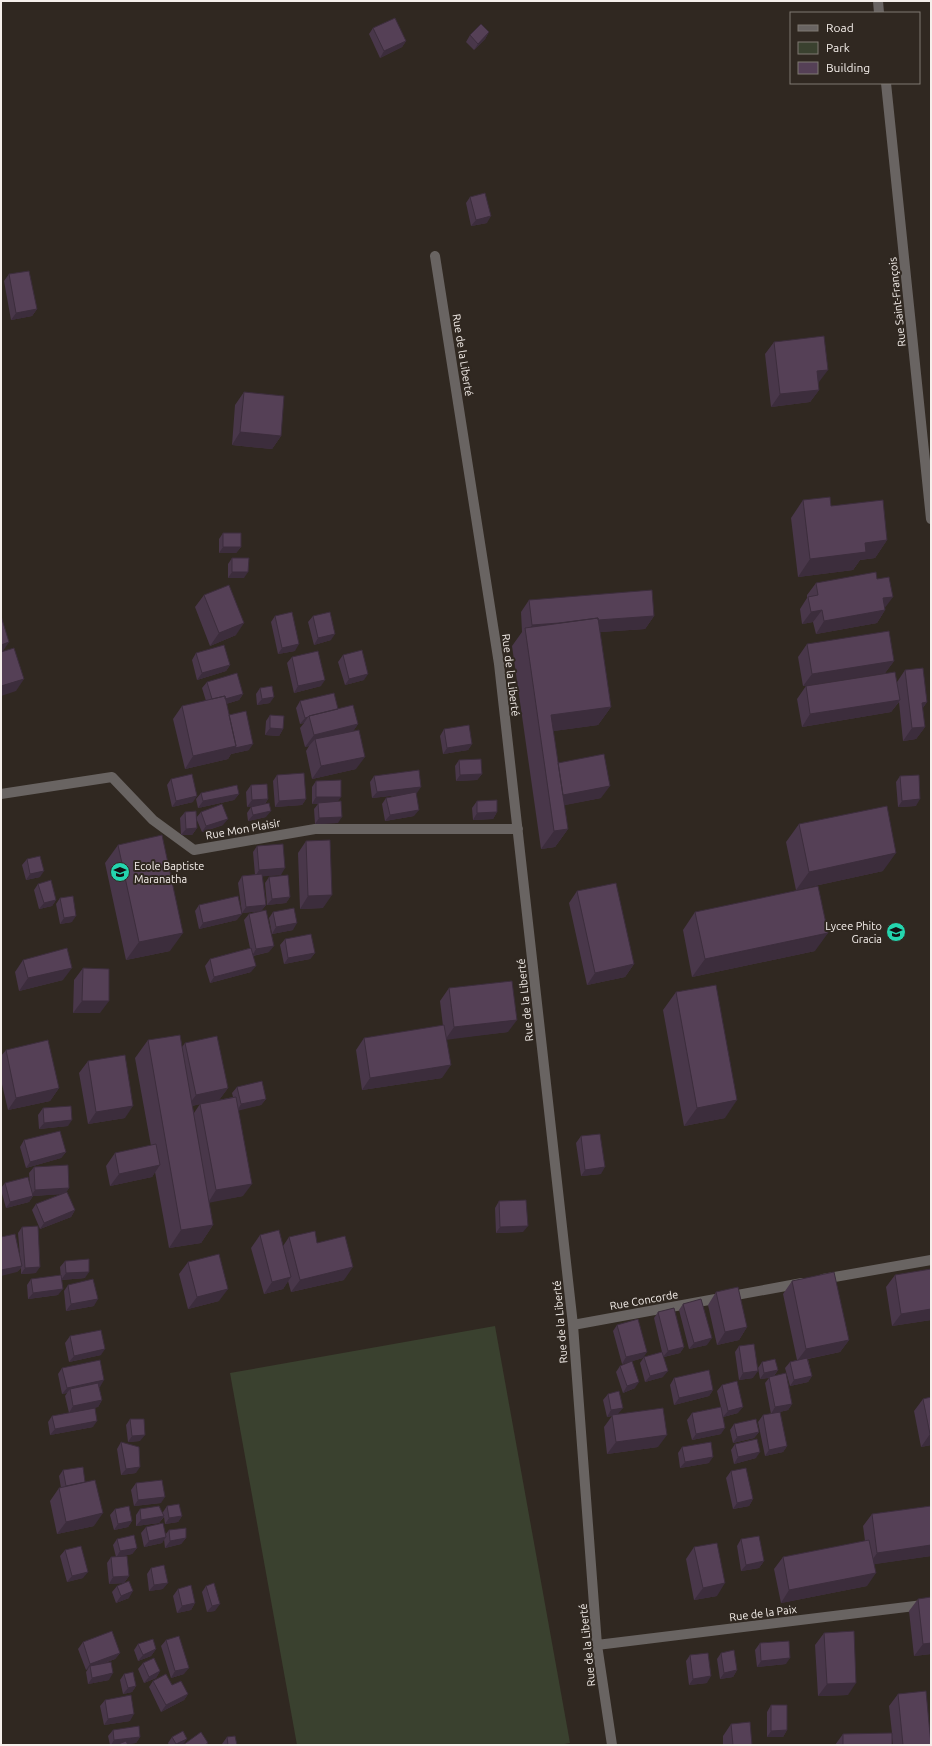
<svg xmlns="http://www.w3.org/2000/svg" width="932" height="1746" viewBox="0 0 932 1746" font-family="Ubuntu,sans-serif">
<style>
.green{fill:#3a412f}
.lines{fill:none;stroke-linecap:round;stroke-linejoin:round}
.lane{stroke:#696462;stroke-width:10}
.street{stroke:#696462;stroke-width:10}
.wall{fill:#49374a;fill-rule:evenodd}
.shaded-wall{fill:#3c2d3c}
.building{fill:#554056;stroke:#3c2d3c}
.labels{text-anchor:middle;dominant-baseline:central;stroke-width:4;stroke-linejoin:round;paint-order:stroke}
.street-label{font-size:11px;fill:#f5efeb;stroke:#302821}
.poi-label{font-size:11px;fill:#f5efeb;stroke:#302821;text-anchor:start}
</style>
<rect width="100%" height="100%" fill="#302821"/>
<path class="green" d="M495,1326L570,1743L559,1745H297L230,1373Z"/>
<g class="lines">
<path class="lane" d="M878,1L879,13
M886,83L931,519"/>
<path class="street" d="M435,256L499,664L573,1325L597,1645L612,1745
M1,794L112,777L153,820L194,850L315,829H518
M823,1279L931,1260
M573,1325L802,1283
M597,1645L931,1604"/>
</g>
<path class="wall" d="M373,28L406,41L402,47L380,58L369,34Z
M489,32L485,39L474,50L466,42L470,35Z
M470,197L487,223L471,226L466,203Z
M9,274L37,309L32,316L11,320L4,281Z
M774,342L819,382L818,383L819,390L810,402L771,407L765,354Z
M244,392L281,436L272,449L232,445L235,405Z
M803,500L831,506L887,540L875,558L860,560L853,570L798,577L791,518Z
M223,533L241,547L236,553H219V539Z
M232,558L244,578H228V564Z
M816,583L885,608V610L877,623L816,634L813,622L802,624L800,609L807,598V595Z
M204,595L236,635L210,646L195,607Z
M529,600L654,616L645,629L600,632L611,707L598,725L553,731L558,763L601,798L564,805L568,829L555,847L541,849L512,646L522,632L521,612Z
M275,616L295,651L278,654L271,622Z
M313,616L331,640L314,645L308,622Z
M807,644L894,661L885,673L803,686L798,657Z
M196,653L230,665L226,671L197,680L192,660Z
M343,655L364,680L345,685L338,662Z
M292,657L321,686L294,693L287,663Z
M905,670L927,702L922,709L925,727L916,739L903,741L899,702L891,712L802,727L797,699L806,686L897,682Z
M207,682L243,694L239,700L226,704L229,715L249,750L231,754L228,759L185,769L173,719L182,706L206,701L202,688Z
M260,688L270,703L257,705L256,694Z
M300,701L338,709L358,724L353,731L356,769L312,779L306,751L309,746L305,747L300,728L304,723L300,724L296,708Z
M270,715L283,729L279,736L265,735L266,721Z
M444,729L472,744L468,750L443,754L440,736Z
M459,760L482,774L477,780L456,781L455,766Z
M277,775L306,799L302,805L275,807L273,781Z
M374,776L417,793H416L414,816L385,821L382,804L386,798L399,795L372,798L370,782Z
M900,776L916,806L898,807L896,782Z
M171,779L193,802L172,807L167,785Z
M316,781L338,802V823L315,824L314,809L318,804H312V787Z
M251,785L268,799L265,804L266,817L248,821L247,813L251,807L253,806L247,807L246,792Z
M201,793L239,794L234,800L198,808L196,799Z
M477,801L497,812L493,819L473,820L472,808Z
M185,812L197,828L192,835H181L180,818Z
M201,812L223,825L202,832L196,818Z
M799,824L883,871L796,890L786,842Z
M306,841L323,908L300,909L298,853Z
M118,845L170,951L126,960L105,863Z
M257,846L281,875L262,876L266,905L261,911L242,913L238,883L242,876L255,875L253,852Z
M27,859L40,877L26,880L22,865Z
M269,877L290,897L286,903L267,905L265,883Z
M38,884L56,900L52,906L39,909L34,890Z
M577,891L634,964L625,977L587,985L569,903Z
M60,898L72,922L60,924L56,904Z
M199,905L237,920L199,929L195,911Z
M273,912L293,930L272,934L269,918Z
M695,912L815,951L692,977L683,930Z
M249,914L269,952L253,956L251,972L210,983L205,966L210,959L250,948L244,920Z
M285,939L315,953L310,959L284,964L280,945Z
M23,960L63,980L19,991L15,972Z
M83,968L100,1013H73L74,980Z
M449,988L508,1032L446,1039L442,1078L362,1090L356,1050L364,1038L443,1026L440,1001Z
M676,992L725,1118L684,1126L663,1010Z
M148,1040L182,1047L185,1043L228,1088L219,1100L233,1097L232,1093L237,1087L266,1099L261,1105L238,1110L243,1196L209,1202L213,1225L201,1243L169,1248L155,1172L152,1177L110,1186L106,1166L115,1153L151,1146L135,1058ZM200,1104L194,1113L192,1106Z
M6,1050L59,1088L50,1101L8,1110L1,1080V1056Z
M88,1061L125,1118L88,1124L79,1073Z
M43,1108L68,1126L39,1129L38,1115Z
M581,1136L601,1174L581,1176L576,1143Z
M24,1140L66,1152L61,1158L26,1168L20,1147Z
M34,1167L69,1188L66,1192L75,1210L71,1217L40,1229L32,1210L36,1204L61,1194L33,1196L29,1202L6,1208L1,1190V1188L5,1183L30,1186L29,1173Z
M499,1201L523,1232L496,1233L495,1208Z
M22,1227L36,1273L21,1274V1268L17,1272L20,1256L18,1233Z
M260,1235L283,1246L289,1237L317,1243L344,1280L291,1292L288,1281L283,1289L264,1294L251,1248Z
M65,1261L85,1278L61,1280L58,1295L28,1299L27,1285L31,1279H61L60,1267Z
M188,1262L219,1301L188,1309L179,1274Z
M931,1269V1320L892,1326L886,1287L895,1275Z
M792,1281L849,1340L840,1352L808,1359L812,1376L808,1382L790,1386L785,1368L790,1362L797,1360L783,1294Z
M68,1285L94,1306L66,1311L64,1291Z
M716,1292L747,1327L739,1340L717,1345L708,1305Z
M683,1304L707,1345L689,1349L679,1310Z
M658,1312L684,1347L680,1353L664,1357L663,1377L645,1382L640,1363L644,1357L662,1352L654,1318Z
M617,1325L643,1358L622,1364L613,1331Z
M70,1336L101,1355L69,1362L65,1343Z
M739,1346L753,1378L739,1380L735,1352Z
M762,1362L778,1370L774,1376L792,1404L788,1410L771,1414L765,1383L769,1378L760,1379L758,1368Z
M620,1366L635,1388L623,1393L616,1372Z
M62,1368L100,1387H99L102,1400L98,1407L71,1412L93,1427L50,1435L48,1422L52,1416L69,1413L65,1396L67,1393L62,1394L58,1374Z
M674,1378L713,1390L709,1396L674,1405L670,1385Z
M722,1385L738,1413L723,1417L721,1434L692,1440L687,1420L692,1413L721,1407L717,1391Z
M608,1394L618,1414L658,1447L607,1454L604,1427L612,1416L607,1417L603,1400Z
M931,1397V1445L921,1447L914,1411L923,1399Z
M763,1415L787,1446L783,1452L765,1456L758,1422Z
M130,1419L140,1441L128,1442L126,1425Z
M734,1424L759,1432L754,1438L733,1443L730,1430Z
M121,1442L136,1473L121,1475L117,1449Z
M735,1444L756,1458L734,1464L731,1450Z
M682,1447L709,1463L680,1468L678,1453Z
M63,1470L85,1482L94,1526L57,1534L50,1501L59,1488H61L59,1476Z
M731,1471L753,1499L749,1506L733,1509L726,1478Z
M136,1483L161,1503L134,1506L131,1490Z
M167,1506L182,1516L178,1522L165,1524L164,1517L159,1523L136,1526V1515L140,1509L163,1516V1512Z
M931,1506V1556L874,1564L867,1586L781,1603L774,1569L783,1557L865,1541L863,1526L872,1514Z
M115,1509L132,1521L128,1527L114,1530L110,1515Z
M146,1527L165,1535L169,1530L186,1538L181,1544L165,1548L164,1539L162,1543L144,1547L141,1533Z
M117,1539L137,1548L132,1554L122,1556L129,1576L124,1583L109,1584L107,1563L111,1557H116L113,1545Z
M741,1539L764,1561L759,1568L741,1571L737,1546Z
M694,1547L717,1596L694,1600L686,1559Z
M65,1550L83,1578L67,1582L60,1556Z
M151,1568L163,1589L149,1591L147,1574Z
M117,1586L129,1598L116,1603L112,1592Z
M206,1586L215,1611L207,1612L202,1592Z
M178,1589L195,1603L191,1610L177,1613L173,1596Z
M918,1599L931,1654L914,1656L909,1611Z
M824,1633L848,1695L818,1696L815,1645Z
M166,1640L184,1674L171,1678L161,1646Z
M83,1642L120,1653L115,1659L105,1663L109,1680L88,1684L86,1672L88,1669L86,1670L78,1649Z
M760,1643L786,1664L757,1667L755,1650Z
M138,1644L156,1649L151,1656L138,1661L134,1650Z
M721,1653L737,1670L733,1677L720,1679L717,1659Z
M690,1655L707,1683L689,1685L686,1661Z
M143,1663L160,1671L156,1678L144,1683L138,1669Z
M124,1674L136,1686L132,1692L123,1694L120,1680Z
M153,1681L172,1685L188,1694L184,1700L161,1712L149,1687Z
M898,1694L931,1745H893L892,1738V1745H835L843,1734L892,1733L889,1706Z
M105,1700L130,1721L104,1725L100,1706Z
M771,1705L787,1730L783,1737H767V1712Z
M731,1724L752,1745H723V1736Z
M113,1730L140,1737L136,1743L127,1744L128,1745H110L108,1736Z
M172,1737L183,1745H169L168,1743Z
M227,1737L237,1745H223L222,1744Z"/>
<path class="shaded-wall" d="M489,32L485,39L474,50L478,44Z
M406,41L402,47L380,58L384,51Z
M491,216L487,223L471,226L476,220Z
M37,309L32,316L11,320L16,313Z
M828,370L819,382L808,384L817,371Z
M819,390L810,402L771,407L780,394Z
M240,432L281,436L272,449L232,445Z
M887,540L875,558L860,560L853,570L798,577L810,559L865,543Z
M223,547H241L236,553H219Z
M232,572H248L244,578H228Z
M893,597L884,609L883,598Z
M822,610L813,622L802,624L811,612Z
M885,610L877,623L816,634L824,621Z
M654,616L645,629L526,637V634L532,625Z
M244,623L236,635L210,646L219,633Z
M335,634L331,640L314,645L318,638Z
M9,642L1,654V645Z
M299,644L295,651L278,654L282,648Z
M894,661L885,673L803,686L812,674Z
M230,665L226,671L197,680L202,673Z
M368,674L364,680L345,685L349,679Z
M24,679L16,691L1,696V686Z
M325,680L321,686L294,693L298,686Z
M243,694L239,700L209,709L213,702Z
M274,697L270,703L257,705L262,699Z
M900,700L891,712L802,727L810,714Z
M927,702L918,715L922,703Z
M611,707L598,725L540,733L551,715Z
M308,717L304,723L300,724L305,718Z
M358,724L350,736L315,739L309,746L305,747L314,735Z
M925,727L916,739L903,741L912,728Z
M270,728L283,729L279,736L265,735Z
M253,744L249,750L231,754L228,759L185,769L193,756L236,746Z
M472,744L468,750L443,754L447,748Z
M365,757L356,769L312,779L321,766Z
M482,774L477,780L456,781L460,775Z
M610,786L601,798L551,808L559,795Z
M421,787L417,793L372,798L377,792Z
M239,794L234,800L198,808L203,801Z
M197,796L193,802L172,807L176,801Z
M316,797H341L337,803H318V804H312Z
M268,799L264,805L247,807L252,800Z
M306,799L302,805L275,807L279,801Z
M920,799L916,806L898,807L902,801Z
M419,810L414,816L385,821L390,815Z
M271,811L266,817L248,821L253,815Z
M497,812L493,819L473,820L477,813Z
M342,817L338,823L315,824L319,818Z
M228,819L223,825L202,832L206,826Z
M197,828L192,835H181L186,829Z
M568,829L555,847L541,849L554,831Z
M896,853L883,871L796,890L809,872Z
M285,868L281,875L255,877L259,870Z
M44,871L40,877L26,880L30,874Z
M332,895L323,908L300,909L308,896Z
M290,897L286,903L267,905L272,899Z
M56,900L52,906L39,909L44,903Z
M266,905L261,911L242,913L246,907Z
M242,914L237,920L199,929L203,923Z
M76,916L72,922L60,924L64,918Z
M297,923L293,930L272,934L276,927Z
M183,933L170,951L126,960L139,942Z
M828,933L815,951L692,977L705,959Z
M274,946L269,952L252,956L256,949Z
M315,953L310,959L284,964L288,958Z
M634,964L625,977L587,985L595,973Z
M256,966L251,972L210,983L214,977Z
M72,968L63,980L19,991L28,978Z
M82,1001H109L100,1013H73Z
M517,1020L508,1032L445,1040L454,1027Z
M451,1065L442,1078L362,1090L370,1078Z
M59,1088L50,1101L8,1110L16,1098Z
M228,1088L219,1100L187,1107L196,1095Z
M266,1099L261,1105L237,1111L241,1104Z
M737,1100L725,1118L684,1126L697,1108Z
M133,1106L125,1118L88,1124L96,1112Z
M72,1120L68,1126L39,1129L44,1123Z
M66,1152L61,1158L26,1168L30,1162Z
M160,1165L152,1177L110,1186L119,1174Z
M605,1167L601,1174L581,1176L585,1170Z
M252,1184L243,1196L208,1203L216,1190Z
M69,1188L65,1194L33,1196L29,1202L6,1208L10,1202L31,1196L35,1190Z
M75,1210L71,1217L40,1229L44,1223Z
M213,1225L201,1243L169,1248L181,1230Z
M528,1226L523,1232L496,1233L500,1227Z
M22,1266L17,1272L1,1276V1270Z
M40,1267L36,1273L21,1274L25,1268Z
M353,1267L344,1280L291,1292L300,1280Z
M89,1272L85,1278L61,1280L66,1273Z
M291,1277L283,1289L264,1294L272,1282Z
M63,1289L58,1295L28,1299L33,1293Z
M228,1289L219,1301L188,1309L197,1297Z
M98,1299L94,1306L66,1311L71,1304Z
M931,1309V1320L892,1326L901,1314Z
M747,1327L739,1340L717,1345L725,1332Z
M712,1338L707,1345L689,1349L694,1343Z
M849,1340L840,1352L797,1361L806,1349Z
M684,1347L680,1353L663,1357L668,1351Z
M105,1349L101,1355L69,1362L74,1356Z
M647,1352L643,1358L622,1364L626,1357Z
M778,1370L773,1377L760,1379L764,1373Z
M668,1371L663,1377L645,1382L650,1376Z
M758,1371L753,1378L739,1380L743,1373Z
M812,1376L808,1382L790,1386L794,1380Z
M104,1380L100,1387L70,1392V1389L67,1393L62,1394L67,1388Z
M639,1382L635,1388L623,1393L627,1386Z
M713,1390L709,1396L674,1405L679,1398Z
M102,1400L98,1407L69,1413L73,1406Z
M792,1404L788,1410L771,1414L775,1407Z
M743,1407L738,1413L723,1417L728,1411Z
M623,1408L618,1414L607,1417L611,1410Z
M97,1421L93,1427L50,1435L55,1429Z
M725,1428L721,1434L692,1440L696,1434Z
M759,1432L754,1438L733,1443L737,1437Z
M930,1434H931V1445L921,1447Z
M145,1435L140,1441L128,1442L132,1436Z
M667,1435L658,1447L607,1454L616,1442Z
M787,1446L783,1452L765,1456L769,1450Z
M760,1452L756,1458L734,1464L738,1457Z
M713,1457L709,1463L680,1468L685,1462Z
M140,1467L136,1473L121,1475L126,1469Z
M165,1497L161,1503L134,1506L138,1500Z
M753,1499L749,1506L733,1509L737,1503Z
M103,1513L94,1526L57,1534L66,1522Z
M164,1516L159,1523L136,1526L141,1520Z
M182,1516L178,1522L165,1524L169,1518Z
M132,1521L128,1527L114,1530L118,1524Z
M166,1537L162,1543L144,1547L149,1541Z
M186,1538L181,1544L165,1548L170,1541Z
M931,1545V1556L869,1565L877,1553Z
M137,1548L132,1554L116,1558L120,1551Z
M764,1561L759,1568L741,1571L746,1565Z
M88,1572L83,1578L67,1582L72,1576Z
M876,1573L867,1586L781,1603L789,1590Z
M129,1576L124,1583L109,1584L113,1577Z
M168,1583L163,1589L149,1591L154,1585Z
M725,1583L717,1596L694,1600L703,1588Z
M133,1591L129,1598L116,1603L121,1596Z
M195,1603L191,1610L177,1613L182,1606Z
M220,1604L215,1611L207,1612L212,1606Z
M931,1643V1654L914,1656L923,1644Z
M156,1649L151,1656L138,1661L143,1655Z
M120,1653L115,1659L90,1668V1666L88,1669L86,1670L90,1664Z
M790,1658L786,1664L757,1667L761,1661Z
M189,1668L184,1674L171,1678L175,1671Z
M737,1670L733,1677L720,1679L724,1673Z
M160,1671L156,1678L144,1683L149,1677Z
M113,1673L109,1680L88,1684L92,1678Z
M711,1676L707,1683L689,1685L693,1679Z
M856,1683L848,1695L818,1696L827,1684Z
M136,1686L132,1692L123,1694L128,1688Z
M188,1694L184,1700L161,1712L166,1705Z
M134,1714L130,1721L104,1725L108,1719Z
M787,1730L783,1737H767L771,1731Z
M140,1737L136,1743L121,1745H111L114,1740Z
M187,1739L183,1745H176V1744Z"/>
<path class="building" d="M395,18L406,41L384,51L373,28Z
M481,24L489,32L478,44L470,35Z
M485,193L491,216L476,220L470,197Z
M29,271L37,309L16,313L9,274Z
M824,336L828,370L817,371L819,390L780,394L774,342Z
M244,392L284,396L281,436L240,432Z
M830,497L831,506L883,500L887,540L865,543L866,552L810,559L803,500Z
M223,533H241V547H223Z
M232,558H249L248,572H232Z
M876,572L877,579L889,577L893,597L883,598L885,610L824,621L822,610L811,612L808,597L818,595L816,583Z
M229,585L244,623L219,633L204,595Z
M652,590L654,616L598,620V618L559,623L532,625L529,600Z
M292,612L299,644L282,648L275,616Z
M330,612L335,634L318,638L313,616Z
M1,616L9,642L1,645Z
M598,618L611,707L551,715L568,829L554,831L525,628Z
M889,631L894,661L812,674L807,644Z
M224,645L230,665L202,673L196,653Z
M14,648L24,679L1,686V652Z
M362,650L368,674L349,679L343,655Z
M318,651L325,680L298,686L292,657Z
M923,668L927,702L922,703L925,727L912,728L905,670Z
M895,672L900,700L810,714L806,686Z
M237,673L243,694L225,699V696L212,699L207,682Z
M272,686L274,697L262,699L260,688Z
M334,693L338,709L309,716L308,717L305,718L300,701Z
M225,696L236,746L193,756L182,706Z
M353,705L358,724L314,735L309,716Z
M246,711L253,744L235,748L236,746L229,715Z
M270,715L284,716L283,729L270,728Z
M469,725L472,744L447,748L444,729Z
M359,730L365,757L321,766L315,739Z
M604,754L610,786L563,795L558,763Z
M481,759L482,774L460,775L459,760Z
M419,770L421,787L377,792L374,776Z
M304,773L306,799L279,801L277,775Z
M192,774L197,796L176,801L171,779Z
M919,775L920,799L902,801L900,776Z
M341,780V797H316V781Z
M267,784L268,799L252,800L251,785Z
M237,785L239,794L203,801L201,793Z
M416,792L419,810L390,815L386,798Z
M497,800V812L477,813V801Z
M341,801L342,817L319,818L318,803Z
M269,803L271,811L253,815L251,807Z
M222,804L228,819L206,826L201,812Z
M887,806L896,853L809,872L799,824Z
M196,811L197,828L186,829L185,812Z
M162,835L183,933L139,942L118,845Z
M330,840L332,895L308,896L306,841Z
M283,844L285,868L259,870L257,846Z
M40,856L44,871L30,874L27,859Z
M262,874L266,905L246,907L242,876Z
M288,875L290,897L272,899L269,877Z
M51,880L56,900L44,903L38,884Z
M616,883L634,964L595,973L577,891Z
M818,886L828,933L705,959L695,912Z
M73,896L76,916L64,918L60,898Z
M238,896L242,914L203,923L199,905Z
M294,908L297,923L276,927L273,912Z
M266,910L274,946L256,949L249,914Z
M311,934L315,953L288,958L285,939Z
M67,948L72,968L28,978L23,960Z
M251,948L256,966L214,977L210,959Z
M83,968L109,969V1001H82Z
M512,981L517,1020L454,1027L449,988Z
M716,985L737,1100L697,1108L676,992Z
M444,1025L451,1065L370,1078L364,1038Z
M180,1035L213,1225L181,1230L148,1040Z
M217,1036L228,1088L196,1095L185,1043Z
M48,1040L59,1088L16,1098L6,1050Z
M125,1055L133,1106L96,1112L88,1061Z
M262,1081L266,1099L241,1104L237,1087Z
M236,1097L252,1184L216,1190L200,1104Z
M71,1106L72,1120L44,1123L43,1108Z
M60,1131L66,1152L30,1162L24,1140Z
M600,1134L605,1167L585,1170L581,1136Z
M156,1144L160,1165L119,1174L115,1153Z
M68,1165L69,1188L35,1190L34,1167Z
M28,1177L33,1196L10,1202L5,1183Z
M67,1192L75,1210L44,1223L36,1204Z
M526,1200L528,1226L500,1227L499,1201Z
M38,1226L40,1267L25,1268L22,1227Z
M279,1230L291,1277L272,1282L260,1235Z
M315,1231L317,1243L345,1236L353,1267L300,1280L289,1237Z
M15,1234L22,1266L1,1270V1237Z
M219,1254L228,1289L197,1297L188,1262Z
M89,1259V1272L66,1273L65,1261Z
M931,1269V1309L901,1314L895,1275Z
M834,1272L849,1340L806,1349L792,1281Z
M61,1275L63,1289L33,1293L31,1279Z
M93,1279L98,1299L71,1304L68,1285Z
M738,1287L747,1327L725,1332L716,1292Z
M701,1299L712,1338L694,1343L683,1304Z
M674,1308L684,1347L668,1351L658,1312Z
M638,1319L647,1352L626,1357L617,1325Z
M101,1330L105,1349L74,1356L70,1336Z
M754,1344L758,1371L743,1373L739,1346Z
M662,1352L668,1371L650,1376L644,1357Z
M807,1358L812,1376L794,1380L790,1362Z
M775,1359L778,1370L764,1373L762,1362Z
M100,1360L104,1380L67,1388L62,1368Z
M632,1361L639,1382L627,1386L620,1366Z
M709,1370L713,1390L679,1398L674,1378Z
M786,1373L792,1404L775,1407L769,1377Z
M737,1381L743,1407L728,1411L722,1385Z
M98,1383L102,1400L73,1406L70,1389Z
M619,1391L623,1408L611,1410L608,1394Z
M931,1397V1434H930L923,1399Z
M721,1407L725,1428L696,1434L692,1413Z
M95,1408L97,1421L55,1429L52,1416Z
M663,1408L667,1435L616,1442L612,1415Z
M780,1412L787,1446L769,1450L763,1415Z
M130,1419H144L145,1435L132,1436Z
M756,1419L759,1432L737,1437L734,1424Z
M757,1439L760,1452L738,1457L735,1444Z
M121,1442L139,1447L140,1467L126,1469Z
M711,1442L713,1457L685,1462L682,1447Z
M83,1467L85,1482L66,1486L63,1470Z
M746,1468L753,1499L737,1503L731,1471Z
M95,1480L103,1513L66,1522L59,1488Z
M162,1480L165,1497L138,1500L136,1483Z
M179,1504L182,1516L169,1518L167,1506Z
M129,1506L132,1521L118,1524L115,1509Z
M159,1506L164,1516L141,1520L140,1509Z
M931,1506V1545L877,1553L872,1514Z
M163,1523L166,1537L149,1541L146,1527Z
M186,1528V1538L170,1541L169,1530Z
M134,1535L137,1548L120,1551L117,1539Z
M759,1536L764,1561L746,1565L741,1539Z
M869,1540L876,1573L789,1590L783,1557Z
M717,1543L725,1583L703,1588L694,1547Z
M81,1546L88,1572L72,1576L65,1550Z
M127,1556L129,1576L113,1577L111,1557Z
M164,1565L168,1583L154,1585L151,1568Z
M129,1581L133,1591L121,1596L117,1586Z
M214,1583L220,1604L212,1606L206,1586Z
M191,1585L195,1603L182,1606L178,1589Z
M931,1597V1643L923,1644L918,1599Z
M112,1631L120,1653L90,1664L83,1642Z
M854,1631L856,1683L827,1684L824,1633Z
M179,1636L189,1668L175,1671L166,1640Z
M153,1639L156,1649L143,1655L138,1644Z
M789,1641L790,1658L761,1661L760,1643Z
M734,1650L737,1670L724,1673L721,1653Z
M708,1653L711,1676L693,1679L690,1655Z
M154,1658L160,1671L149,1677L143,1663Z
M111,1662L113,1673L92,1678L90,1666Z
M133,1672L136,1686L128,1688L124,1674Z
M166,1674L172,1685L181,1681L188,1694L166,1705L153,1681Z
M926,1691L931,1745H903L898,1694Z
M131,1695L134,1714L108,1719L105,1700Z
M771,1705H787V1730L771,1731Z
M750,1722L752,1745H733L731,1724Z
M139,1726L140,1737L114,1740L113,1730Z
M183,1731L187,1739L176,1744L172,1737Z
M201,1732L208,1743L205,1745H183Z
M892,1733V1745H843V1734Z
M235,1736L237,1745H228L227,1737Z
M126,1741L128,1745H116Z"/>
<defs>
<g id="school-disc" transform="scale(1)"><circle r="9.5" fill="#24d5ae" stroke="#302821"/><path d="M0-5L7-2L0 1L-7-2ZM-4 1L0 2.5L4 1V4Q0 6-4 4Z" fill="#111"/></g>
</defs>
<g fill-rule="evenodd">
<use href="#school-disc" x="120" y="872"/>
<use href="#school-disc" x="896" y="932"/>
</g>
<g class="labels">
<g class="street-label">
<text transform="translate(897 302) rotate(-96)">Rue Saint-François</text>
<text transform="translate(463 355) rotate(81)">Rue de la Liberté</text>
<text transform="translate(511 675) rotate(83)">Rue de la Liberté</text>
<text transform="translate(243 829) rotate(-10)">Rue Mon Plaisir</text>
<text transform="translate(525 1000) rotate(-96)">Rue de la Liberté</text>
<text transform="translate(644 1300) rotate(-10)">Rue Concorde</text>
<text transform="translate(560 1322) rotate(-95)">Rue de la Liberté</text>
<text transform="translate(763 1613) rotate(-7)">Rue de la Paix</text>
<text transform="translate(587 1645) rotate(-96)">Rue de la Liberté</text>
</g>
<g class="poi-label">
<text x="134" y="866">Ecole Baptiste<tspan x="134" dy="13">Maranatha</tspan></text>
<text x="882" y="926" text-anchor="end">Lycee Phito<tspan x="882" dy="13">Gracia</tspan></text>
</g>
</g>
<rect width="932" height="1746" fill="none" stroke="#f5efeb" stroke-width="4"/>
<rect x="790" y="12" width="130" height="72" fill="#302821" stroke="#7f7872"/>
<rect x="798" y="25" width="20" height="6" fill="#696462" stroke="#7f7872"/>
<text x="826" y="32" font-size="12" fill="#f5efeb">Road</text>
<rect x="798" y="42" width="20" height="12" fill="#3a412f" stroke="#7f7872"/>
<text x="826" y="52" font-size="12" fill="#f5efeb">Park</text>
<rect x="798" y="62" width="20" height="12" fill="#554056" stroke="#7f7872"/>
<text x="826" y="72" font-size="12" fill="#f5efeb">Building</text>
</svg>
